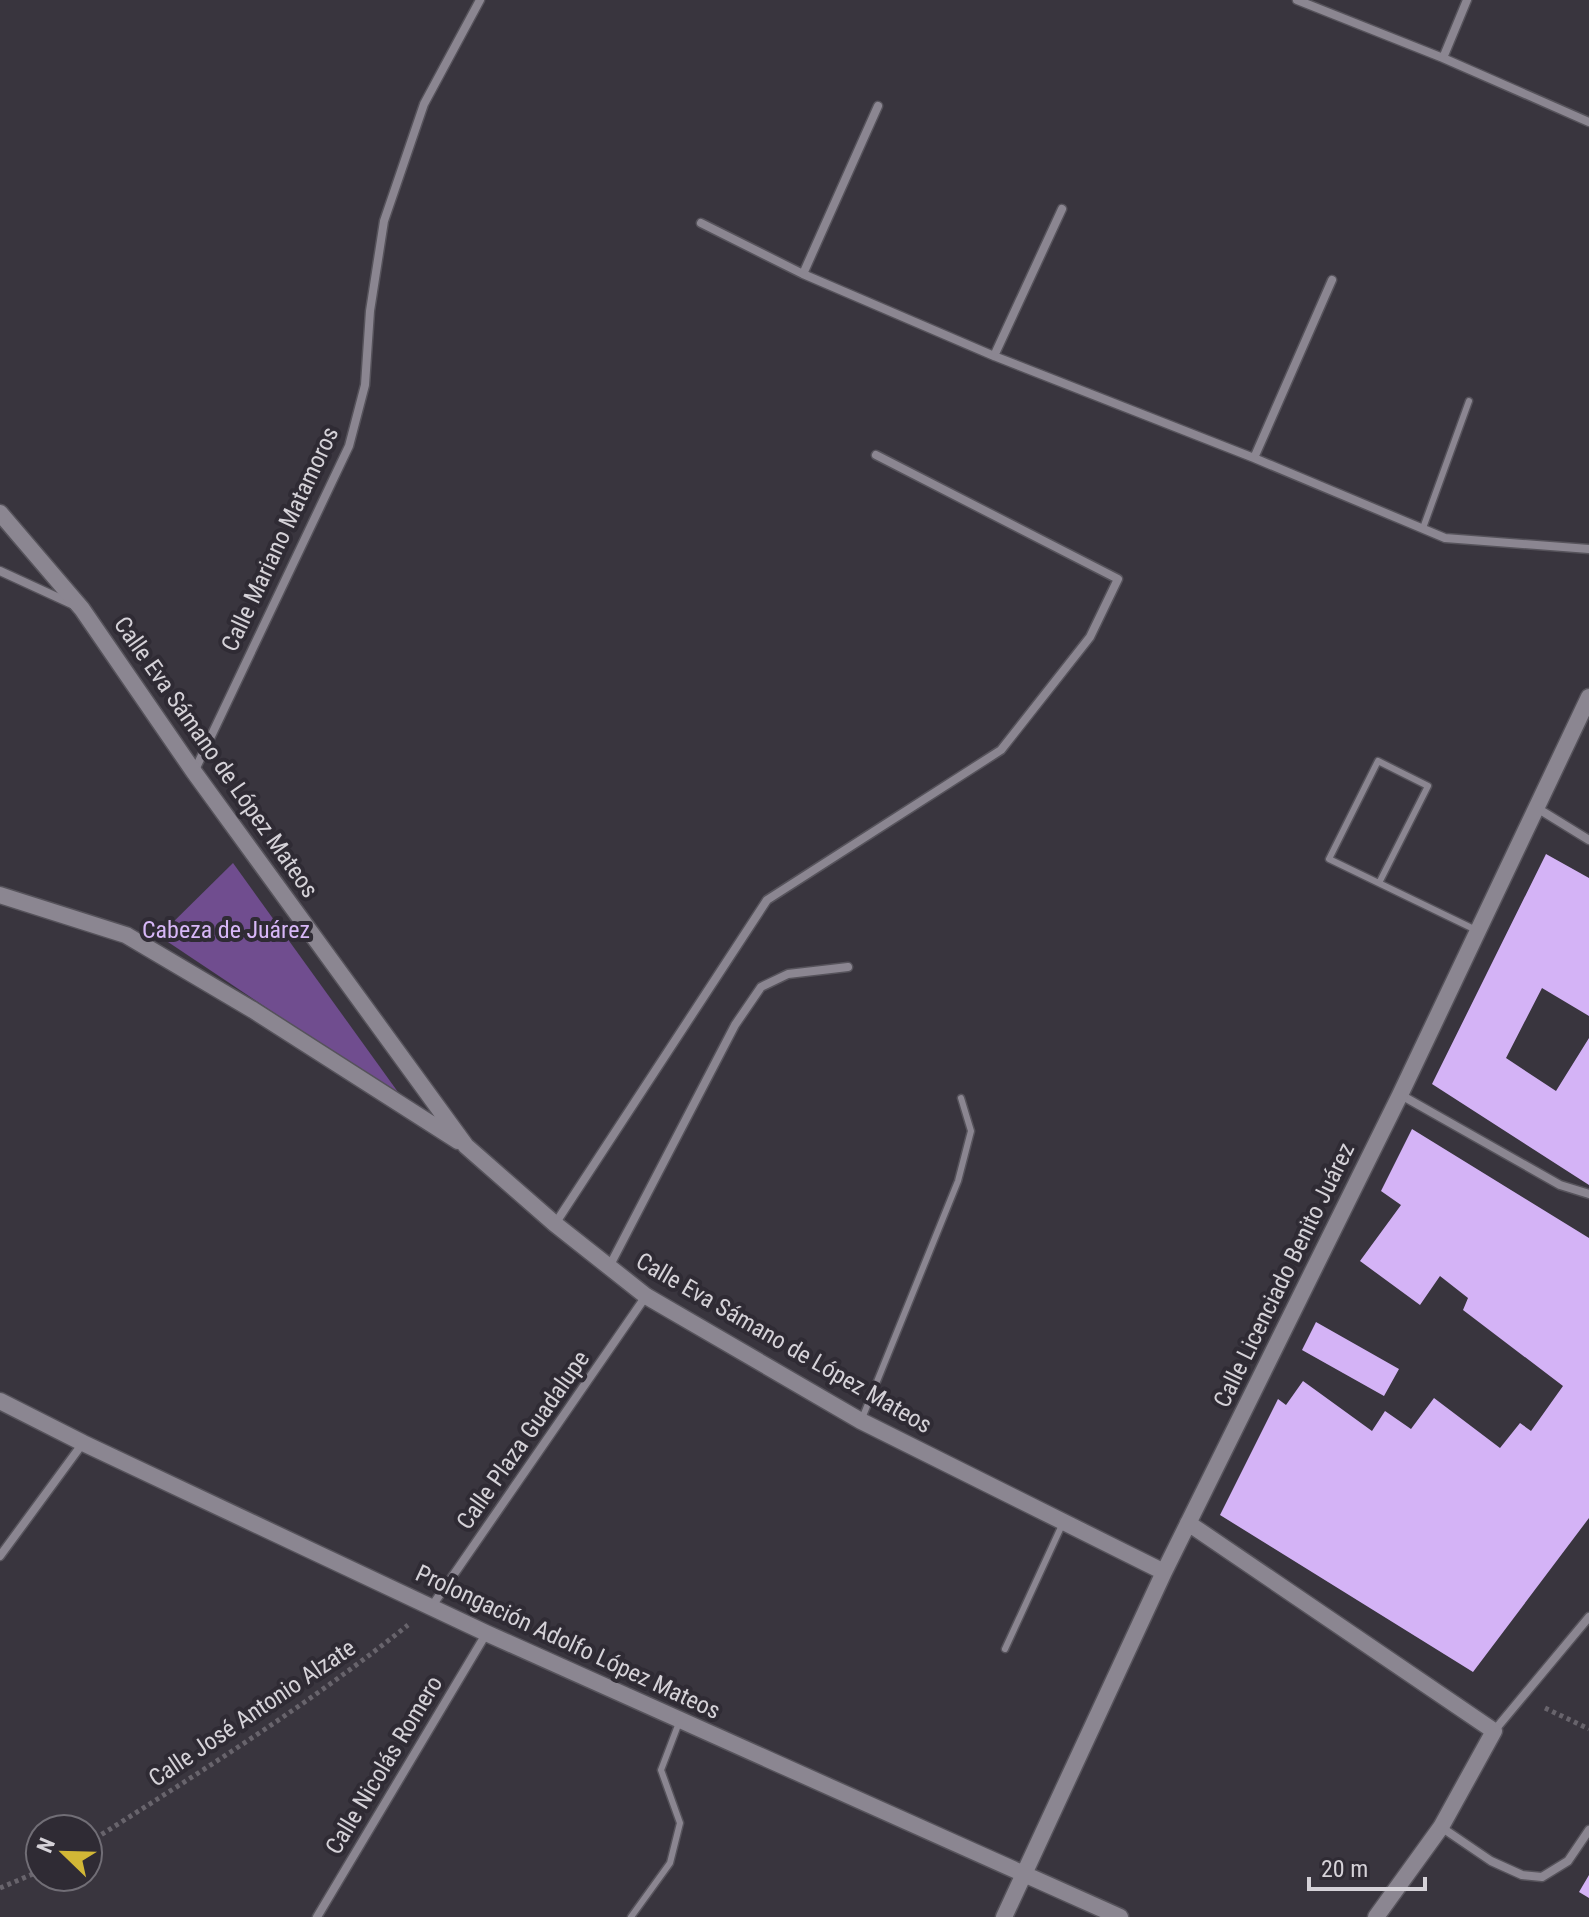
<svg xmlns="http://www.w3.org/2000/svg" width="1589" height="1917" viewBox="0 0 1589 1917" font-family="'Roboto Condensed',sans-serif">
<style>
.green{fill:#704d8f}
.building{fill:#d4b3f6}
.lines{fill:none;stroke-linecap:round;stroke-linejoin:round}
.lane-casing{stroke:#56535b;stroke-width:9}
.street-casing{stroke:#56535b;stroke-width:11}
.secondary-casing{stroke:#56535b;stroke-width:19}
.path{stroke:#68646c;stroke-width:5;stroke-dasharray:4 4;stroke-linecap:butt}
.lane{stroke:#8b8691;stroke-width:6}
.street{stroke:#8b8691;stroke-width:8}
.secondary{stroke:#8b8691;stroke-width:16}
.labels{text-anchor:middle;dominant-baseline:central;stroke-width:8;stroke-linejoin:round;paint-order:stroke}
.street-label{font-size:24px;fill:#d5d2d8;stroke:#2f2b34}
.park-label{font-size:24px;fill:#d7b7f7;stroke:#2f2b34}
</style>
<rect width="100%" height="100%" fill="#39353e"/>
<path class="green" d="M233,863L403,1099L159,936Z"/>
<path class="building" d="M1546,854L1589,878V1016L1542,988L1506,1058L1556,1091L1589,1038V1185L1432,1084Z
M1412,1129L1589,1238V1518L1473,1672L1220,1515L1278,1399L1286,1405L1303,1381L1372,1431L1385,1411L1411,1429L1434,1398L1500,1448L1520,1423L1531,1431L1563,1386L1463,1310L1468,1298L1440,1276L1420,1305L1360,1261L1401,1205L1381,1191Z
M1316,1322L1399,1369L1384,1396L1302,1350Z
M1589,1875V1898L1579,1892Z"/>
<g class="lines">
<g class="lane-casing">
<path id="lane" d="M1423,528L1469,401
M1379,883L1428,786L1378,761L1329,859L1478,931
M861,1421L958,1181L971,1131L961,1098
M1005,1649L1062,1525
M631,1917L670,1863L680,1823L661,1770L680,1720"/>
</g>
<g class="street-casing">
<path id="street" d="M1297,0L1443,58L1589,122
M1443,58L1467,0
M701,223L803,274L994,356L1254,458L1445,538L1589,549
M803,274L878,106
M994,356L1062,209
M1254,458L1332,280
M0,571L74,605
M194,772L349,446L365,385L370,311L384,221L424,104L480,0
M1537,808L1589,840
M1401,1095L1560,1185L1589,1194
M555,1224L767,900L1001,750L1090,637L1118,579L876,455
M609,1267L735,1025L761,987L788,974L848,967
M0,1556L83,1443
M432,1606L646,1296
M1494,1731L1589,1617
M1441,1827L1491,1861L1522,1875L1542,1877L1568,1861L1589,1830
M317,1917L486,1634"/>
</g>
<g class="secondary-casing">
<path id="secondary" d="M0,513L82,609L194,772L466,1146L555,1224L646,1296L861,1421L1164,1572
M0,895L126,935L253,1010L458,1141
M0,1401L83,1443L486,1633L1120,1917
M1188,1523L1494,1731L1441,1827L1376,1917
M1004,1917L1164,1572L1400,1095L1589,697"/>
</g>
<path class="path" d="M1545,1708L1589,1729
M88,1843C197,1774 307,1706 408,1625
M0,1888L40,1871"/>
<use href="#lane" class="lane"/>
<use href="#street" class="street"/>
<use href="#secondary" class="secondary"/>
</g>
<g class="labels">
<g class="street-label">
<text transform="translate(280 539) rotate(-65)">Calle Mariano Matamoros</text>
<text transform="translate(216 757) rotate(55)">Calle Eva Sámano de López Mateos</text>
<text transform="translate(1284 1275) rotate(-64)">Calle Licenciado Benito Juárez</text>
<text transform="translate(784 1343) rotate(30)">Calle Eva Sámano de López Mateos</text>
<text transform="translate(523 1440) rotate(-55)">Calle Plaza Guadalupe</text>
<text transform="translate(568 1642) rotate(25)">Prolongación Adolfo López Mateos</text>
<text transform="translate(252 1713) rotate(-34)">Calle José Antonio Alzate</text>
<text transform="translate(384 1765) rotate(-59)">Calle Nicolás Romero</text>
</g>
<g class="park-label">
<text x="226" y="930">Cabeza de Juárez</text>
</g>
</g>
<g transform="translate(64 1853) rotate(293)"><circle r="38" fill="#2f2b34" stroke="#716e76" stroke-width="2"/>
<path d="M0-6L14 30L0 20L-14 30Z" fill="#d2b736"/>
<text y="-12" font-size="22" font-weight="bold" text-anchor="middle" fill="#d5d2d8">N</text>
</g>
<path d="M1309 1877v12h116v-12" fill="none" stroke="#d5d2d8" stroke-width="4"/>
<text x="1321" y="1877" font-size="24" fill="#d5d2d8" stroke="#2f2b34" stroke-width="6" paint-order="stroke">20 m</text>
</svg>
